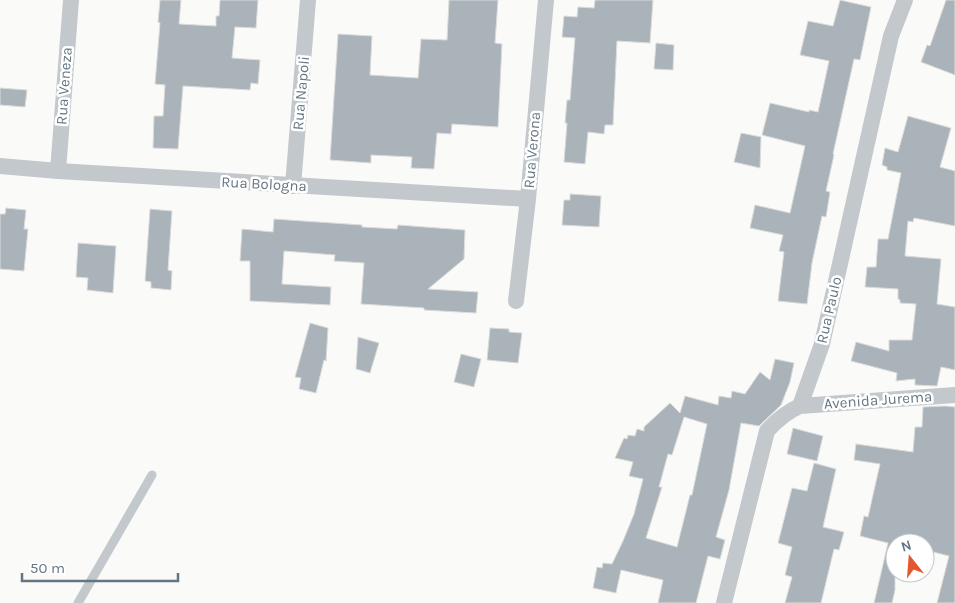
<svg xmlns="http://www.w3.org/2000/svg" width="955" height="603" viewBox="0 0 955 603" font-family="Karla,sans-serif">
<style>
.building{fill:#aab3b9;stroke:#dcdcda;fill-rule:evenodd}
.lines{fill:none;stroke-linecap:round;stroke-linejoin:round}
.service{stroke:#c3c8cc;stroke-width:9}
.minor{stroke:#c3c8cc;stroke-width:16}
.labels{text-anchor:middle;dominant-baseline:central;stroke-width:5;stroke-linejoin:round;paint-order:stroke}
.street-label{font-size:15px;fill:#657683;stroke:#fff}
</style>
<rect width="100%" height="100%" fill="#fafaf8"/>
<path class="building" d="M160,0H181L179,24L216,26V16H219L220,0H258L256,28L235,27L232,58L260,60L258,84L251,83L250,90L183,86L178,149L153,148L154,116H163L165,85L155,84L160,23L158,22Z
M449,0H498L495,43L502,44L498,127L452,124L451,134L437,133L434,169L411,168L412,157L371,155V163L330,160L338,34L372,36L370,75L418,78L421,39L447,40Z
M595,0H653L650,43L617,41L613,125H605L604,134L588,132L585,164L564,162L567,123H565L567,100H570L575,38L562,37L564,16L577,17L578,7L594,8Z
M840,0L871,7L860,60L854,59L833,154L834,155L826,191L830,192L826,217L822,216L812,263L807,304L778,301L784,252L779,251L783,235L750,228L755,205L790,213L805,146L762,135L770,103L809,112V110L818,112L829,61L800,55L808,21L833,26Z
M946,0H955V75L921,62L927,45L930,46Z
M656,43L674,45L673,70L654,69Z
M0,88L27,90L25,107L0,105Z
M908,116L951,128L940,167L955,171V226L914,218L913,222L908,221L905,256L941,259L937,304L955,307V370L941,367L937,386L915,385V379L896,381L897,373L851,361L856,342L889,351V340H912L916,304L900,303V300L898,299V289L865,287L867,267H876L878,239H888L901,173L887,170V167L882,165L885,148L898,152Z
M741,133L761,137L760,168L734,162Z
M570,194L601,196L599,227L562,225L564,200H570Z
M6,208L26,210L24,229H28L24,271L0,269V214H5Z
M150,209L172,211L168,270L172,271L171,290L151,288V282L145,281Z
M274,219L362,225V227L397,229L398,225L465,230L464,259L428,289L478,292L476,313L424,310V308L361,304L364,263L334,261L335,255L284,251L282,284L331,287L330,305L250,301V261H240L242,229L273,232Z
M78,243L116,246L113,293L87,290L88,278L76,277Z
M310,323L328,328L326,361L324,360L316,393L299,389L301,378L295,377Z
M490,328L509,329V332L522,333L518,363L487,360Z
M358,337L379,343L370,373L356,369Z
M461,354L481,359L474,387L454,382Z
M775,359L794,363L790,382L781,405L759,426L741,423L729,490L716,537L725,540L720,559L708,556L696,603H658L663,580L621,570L616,593L593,588L597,567L602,568L603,563L612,564L623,541L634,514L643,479L629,476L633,462L615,458L624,438L627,439L628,435L635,436L637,429L644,431V427L670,403L680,413L685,396L718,405L719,396L731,398L732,391L745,394L760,372L770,380ZM684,417L707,424L692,495H690L677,547L646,538L662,487H659L668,454L672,455Z
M945,406L955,407V603H937L949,556L925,550V543H901L895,541V590L892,603H874L888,543L860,536L864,516L868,517L880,464L854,460L856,444L913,452L915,427H922L923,407Z
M793,428L823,436L817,461L787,454Z
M814,463L836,469L823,527L844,532L839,550L834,549L821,603H785L792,577L785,575L792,547L778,543L792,488L807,491Z"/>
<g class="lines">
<path class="service" d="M78,603L152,475"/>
<path class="minor" d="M0,166L58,171L528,199
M58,171L71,0
M293,186L308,0
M516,301L528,199L546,0
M800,406L955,395
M724,603L767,431C777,420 786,412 800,406L822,344L891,36L905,0"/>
</g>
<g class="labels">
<g class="street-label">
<text transform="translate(64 86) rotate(-86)">Rua Veneza</text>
<text transform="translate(301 93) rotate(-85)">Rua Napoli</text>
<text transform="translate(532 150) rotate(-85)">Rua Verona</text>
<text transform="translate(264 184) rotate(3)">Rua Bologna</text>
<text transform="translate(829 310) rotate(-77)">Rua Paulo</text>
<text transform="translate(878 400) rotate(-4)">Avenida Jurema</text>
</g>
</g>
<g transform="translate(910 558) rotate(343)"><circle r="24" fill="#ffffff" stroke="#c1c8cd"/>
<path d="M0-4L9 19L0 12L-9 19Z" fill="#e4572e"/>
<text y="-8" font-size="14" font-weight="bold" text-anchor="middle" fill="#657683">N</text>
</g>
<path d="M22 573v8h156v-8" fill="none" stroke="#657683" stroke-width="2.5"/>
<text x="30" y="573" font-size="15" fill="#657683" stroke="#ffffff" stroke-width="4" paint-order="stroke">50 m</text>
</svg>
